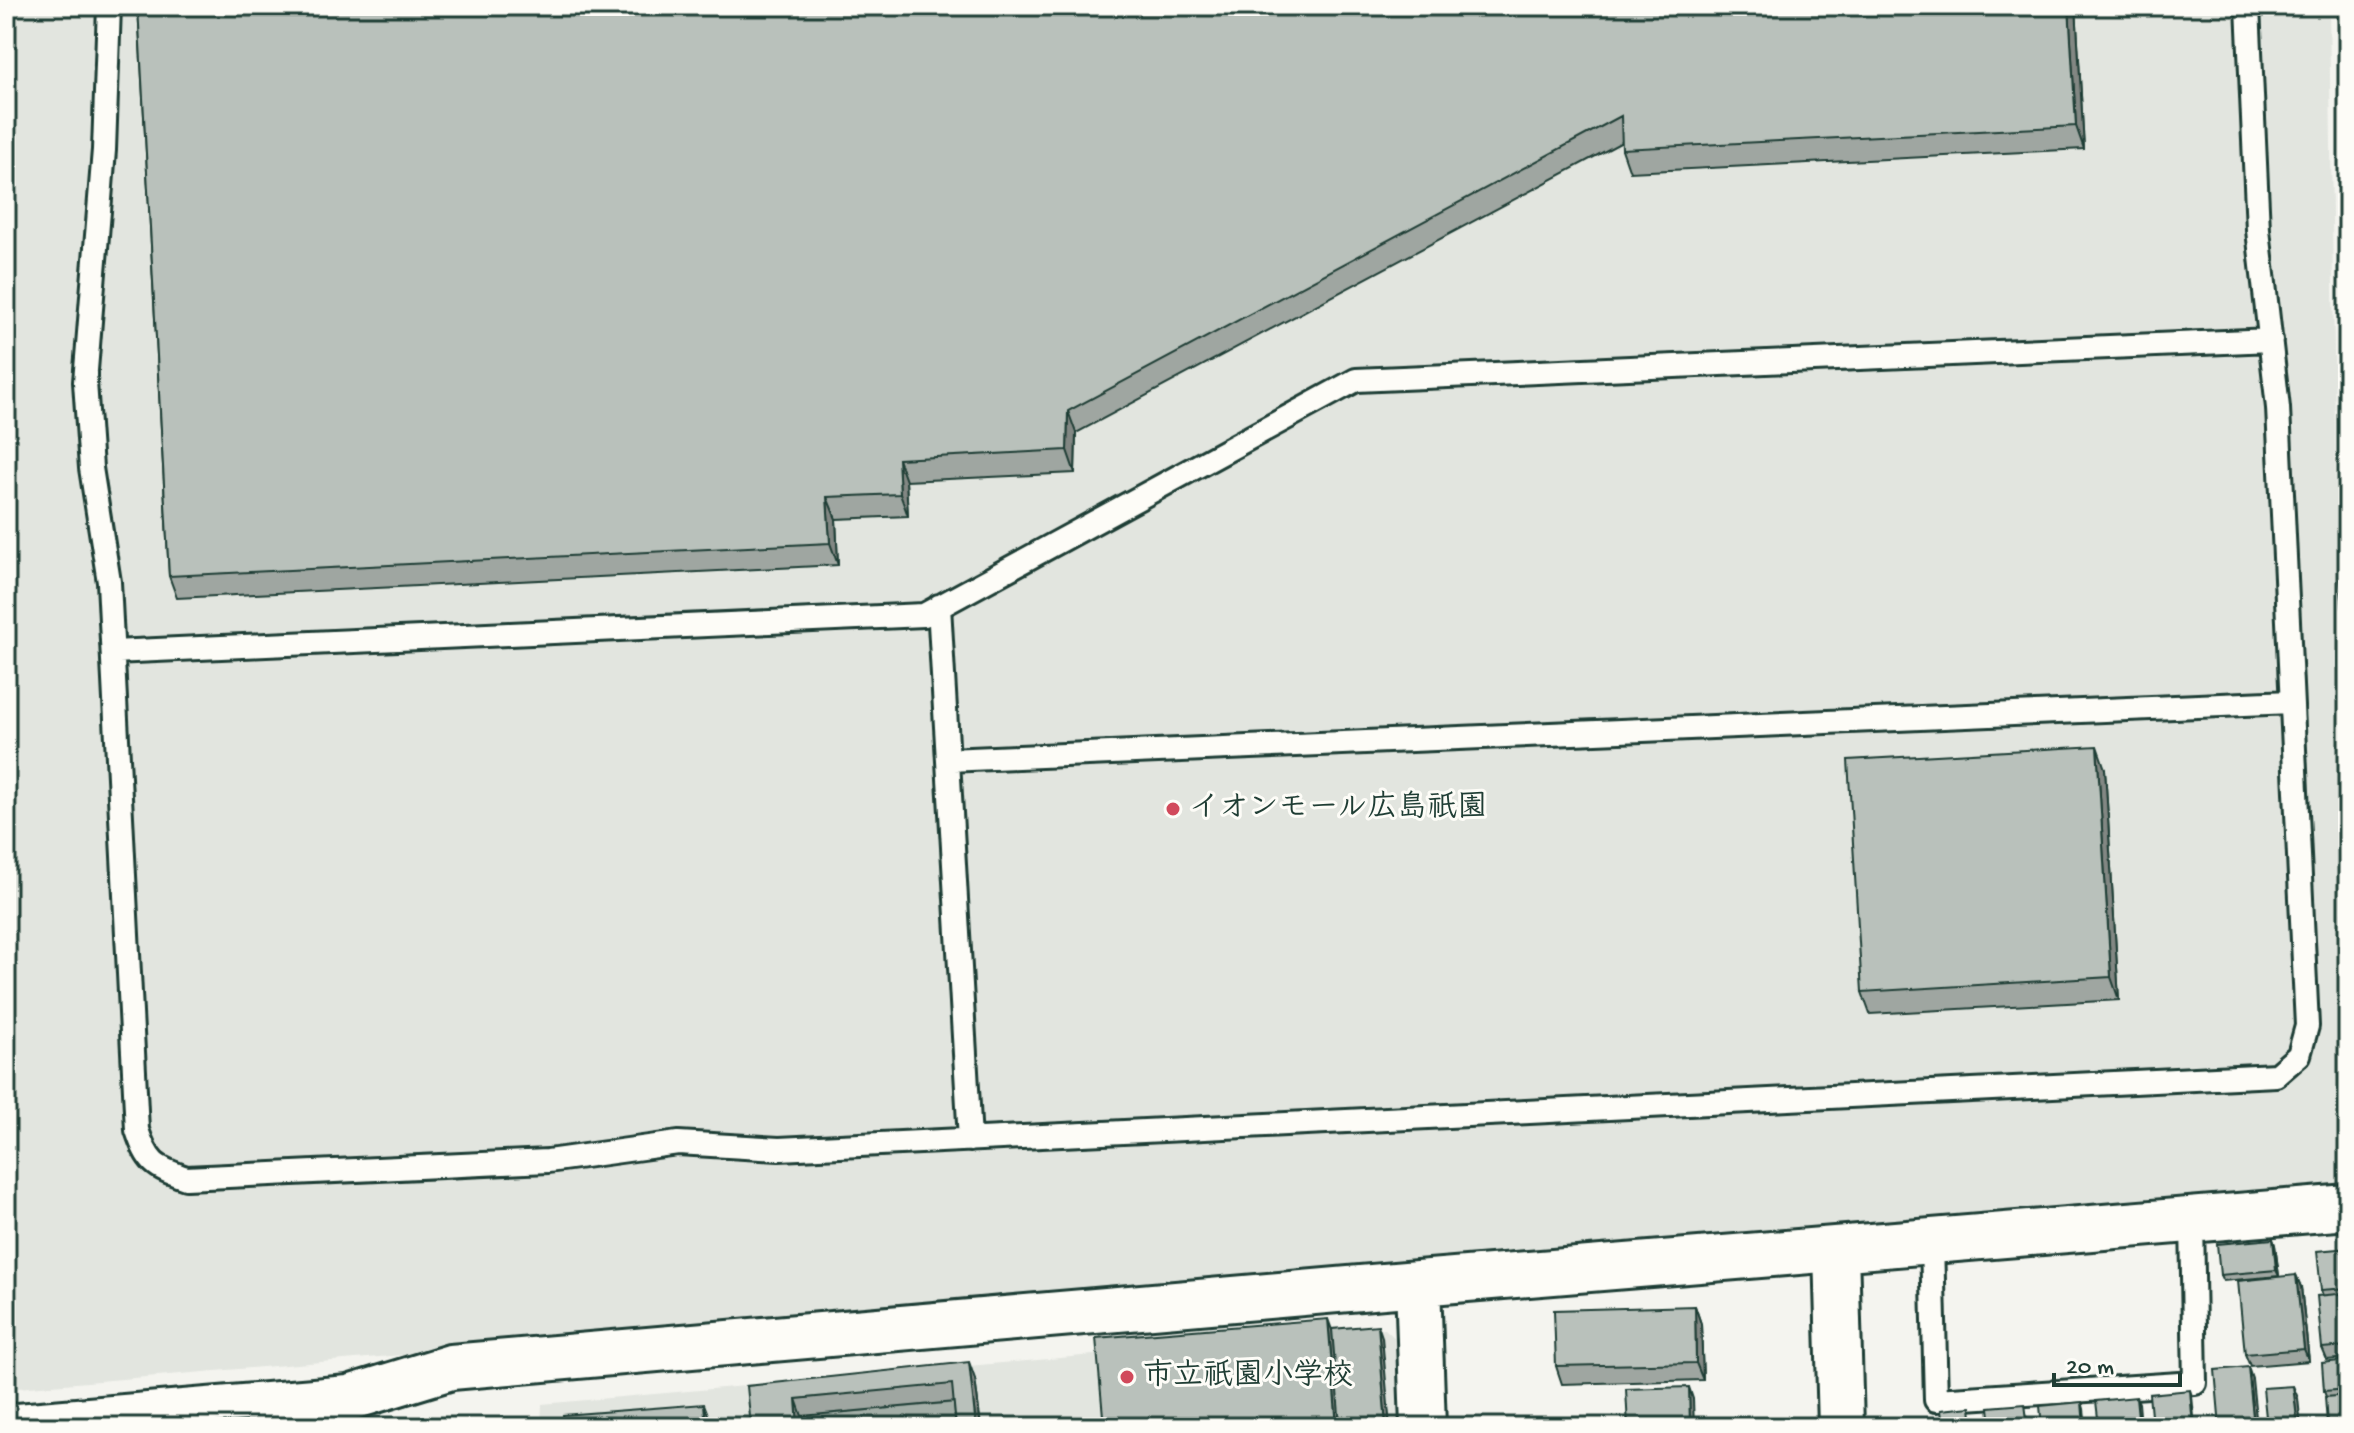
<svg xmlns="http://www.w3.org/2000/svg" width="2354" height="1433" viewBox="0 0 2354 1433" font-family="'Gochi Hand','Klee One',sans-serif">
<style>
.built{fill:#e2e5df}
.water{fill:#a3aea7;stroke:#6e8179;stroke-width:2}
.lines{fill:none;stroke-linecap:round;stroke-linejoin:round}
.service-casing{stroke:#1f3d34;stroke-width:28}
.minor-casing{stroke:#1f3d34;stroke-width:50}
.service{stroke:#fdfcf7;stroke-width:22}
.minor{stroke:#fdfcf7;stroke-width:44}
.wall{fill:#9fa6a1;stroke:#1f3d34;stroke-width:2}
.shaded-wall{fill:#828783;stroke:#1f3d34;stroke-width:2}
.building{fill:#b9c1bb;stroke:#1f3d34;stroke-width:2}
.poi-dot{fill:#d1495b;stroke:#fdfcf7;stroke-width:3}
.labels{text-anchor:middle;dominant-baseline:central;stroke-width:6;stroke-linejoin:round;paint-order:stroke}
.poi-label{font-size:30px;font-weight:bold;fill:#1f3d34;stroke:#fdfcf7;text-anchor:start}
</style>
<rect width="100%" height="100%" fill="#f4f4ef"/>
<filter id="ink" filterUnits="userSpaceOnUse"><feTurbulence type="fractalNoise" baseFrequency=".0125" numOctaves="2"/><feDisplacementMap in="SourceGraphic" scale="16" xChannelSelector="R" yChannelSelector="G"/><feConvolveMatrix kernelMatrix="1 2 1 2 8 2 1 2 1" color-interpolation-filters="sRGB"/></filter>
<g filter="url(#ink)">
<path class="built" d="M15,6H2329L2346,1188L6,1389V430Z
M1385,1329L1408,1350L1410,1427H541L542,1404Z"/>
<path class="water" d="M959,1402L961,1427H803L802,1416Z"/>
<g class="lines">
<g class="service-casing">
<path id="service" d="M109,6L104,150L85,382L91,468L109,582L137,1130C148,1163 154,1167 186,1178L548,1161L678,1143L779,1149L2276,1075L2299,1055L2307,1026L2278,408L2258,230L2248,6
M939,606L970,1140
M113,652L924,615L1356,380L2271,340
M948,760L2291,702
M1932,1242L1936,1400L2195,1383L2192,1221"/>
</g>
<g class="minor-casing">
<path id="minor" d="M1836,1250L1841,1427
M1418,1283L1423,1427
M6,1427L349,1398L451,1367L1418,1283L2348,1207"/>
</g>
<use href="#service" class="service"/>
<use href="#minor" class="minor"/>
</g>
<path class="wall" d="M138,6H2076L2084,149L1630,172L1622,149V142L1076,433L1075,473L906,481L908,516L836,519L838,565L177,598L169,576Z
M2348,6V113L2344,102L2345,46L2339,30Z
M2105,769L2119,1000L1870,1014L1862,992Z
M2273,1239L2275,1245L2279,1276L2223,1281L2220,1275Z
M2348,1248V1358L2327,1360L2322,1348L2323,1296L2321,1290Z
M2296,1275L2301,1287L2309,1361L2250,1366L2245,1354Z
M1695,1306L1701,1324L1703,1380L1562,1384L1556,1366Z
M2348,1360V1427H2329L2326,1397L2324,1391Z
M975,1379L981,1427H956L954,1402L802,1416L747,1386Z"/>
<path class="shaded-wall" d="M2069,6H2076L2084,149L2076,126Z
M1068,411L1076,433L1075,473L1067,450Z
M898,459L906,481L908,516L900,494Z
M827,497L836,519L838,565L830,543Z
M2097,746L2105,769L2119,1000L2111,977Z
M2273,1239L2275,1245L2279,1276L2276,1270Z
M2296,1275L2301,1287L2309,1361L2304,1349Z
M1695,1306L1701,1324L1703,1380L1696,1363Z
M1328,1319L1336,1341L1344,1427H1337Z
M1378,1325L1382,1337L1390,1427H1386Z
M969,1362L975,1379L981,1427H976Z
M2248,1367L2252,1379L2257,1427H2254Z
M2293,1386L2298,1398L2301,1427H2298Z
M1689,1387L1693,1399L1694,1427H1690Z
M2190,1390L2192,1396L2195,1427H2193Z
M2136,1397L2139,1403L2141,1427H2139Z
M796,1399L802,1416L803,1427H798Z
M2082,1402L2084,1409L2086,1427H2084Z
M704,1404L711,1422V1427H706Z"/>
<path class="building" d="M138,6H2069L2076,126L1622,149L1621,116L1068,411L1067,450L898,459L900,494L827,497L830,543L169,576Z
M2338,6H2348V29L2339,30Z
M2348,45V102H2344L2342,46Z
M2348,577V631H2345L2340,578Z
M2097,746L2111,977L1862,992L1848,760Z
M2348,814V845L2345,815Z
M2273,1239L2276,1270L2220,1275L2217,1244Z
M2348,1248V1288L2321,1290L2317,1251Z
M2296,1275L2304,1349L2245,1354L2238,1281Z
M2348,1293V1346L2322,1348L2317,1296Z
M1695,1306L1696,1363L1556,1366L1554,1310Z
M1328,1319L1337,1427H1104L1096,1338Z
M1378,1325L1386,1427H1340L1332,1329Z
M2348,1360V1389L2324,1391L2322,1363Z
M969,1362L976,1427H956L952,1384L796,1399L798,1427H751L747,1386Z
M2248,1367L2254,1427H2220L2215,1370Z
M2293,1386L2298,1427H2267L2263,1388Z
M1689,1387L1690,1427H1628L1626,1389Z
M2190,1390L2193,1427H2152L2149,1394Z
M2348,1395V1422L2327,1424L2325,1397Z
M2136,1397L2139,1427H2099L2096,1401Z
M2082,1402L2084,1427H2042L2040,1406Z
M704,1404L706,1427H564L563,1415Z
M2025,1404L2028,1427H1991L1989,1407Z
M1971,1407L1973,1427H1943L1941,1410Z
M308,1418V1427H179V1425Z
M386,1423V1427H311V1426Z"/>
</g>
<g class="poi-dot">
<circle cx="1173" cy="809" r="8"/>
<circle cx="1127" cy="1377" r="8"/>
</g>
<g class="labels">
<g class="poi-label">
<text x="1189" y="809">イオンモール広島祇園</text>
<text x="1143" y="1377">市立祇園小学校</text>
</g>
</g>
<rect width="2354" height="1433" fill="none" stroke="#fdfcf7" stroke-width="32"/>
<rect x="16" y="16" width="2322" height="1401" fill="none" stroke="#1f3d34" stroke-width="3" filter="url(#ink)"/>
<path d="M2054 1373v12h126v-12" fill="none" stroke="#1f3d34" stroke-width="4"/>
<text x="2066" y="1373" font-size="24" fill="#1f3d34" stroke="#fdfcf7" stroke-width="6" paint-order="stroke">20 m</text>
</svg>
